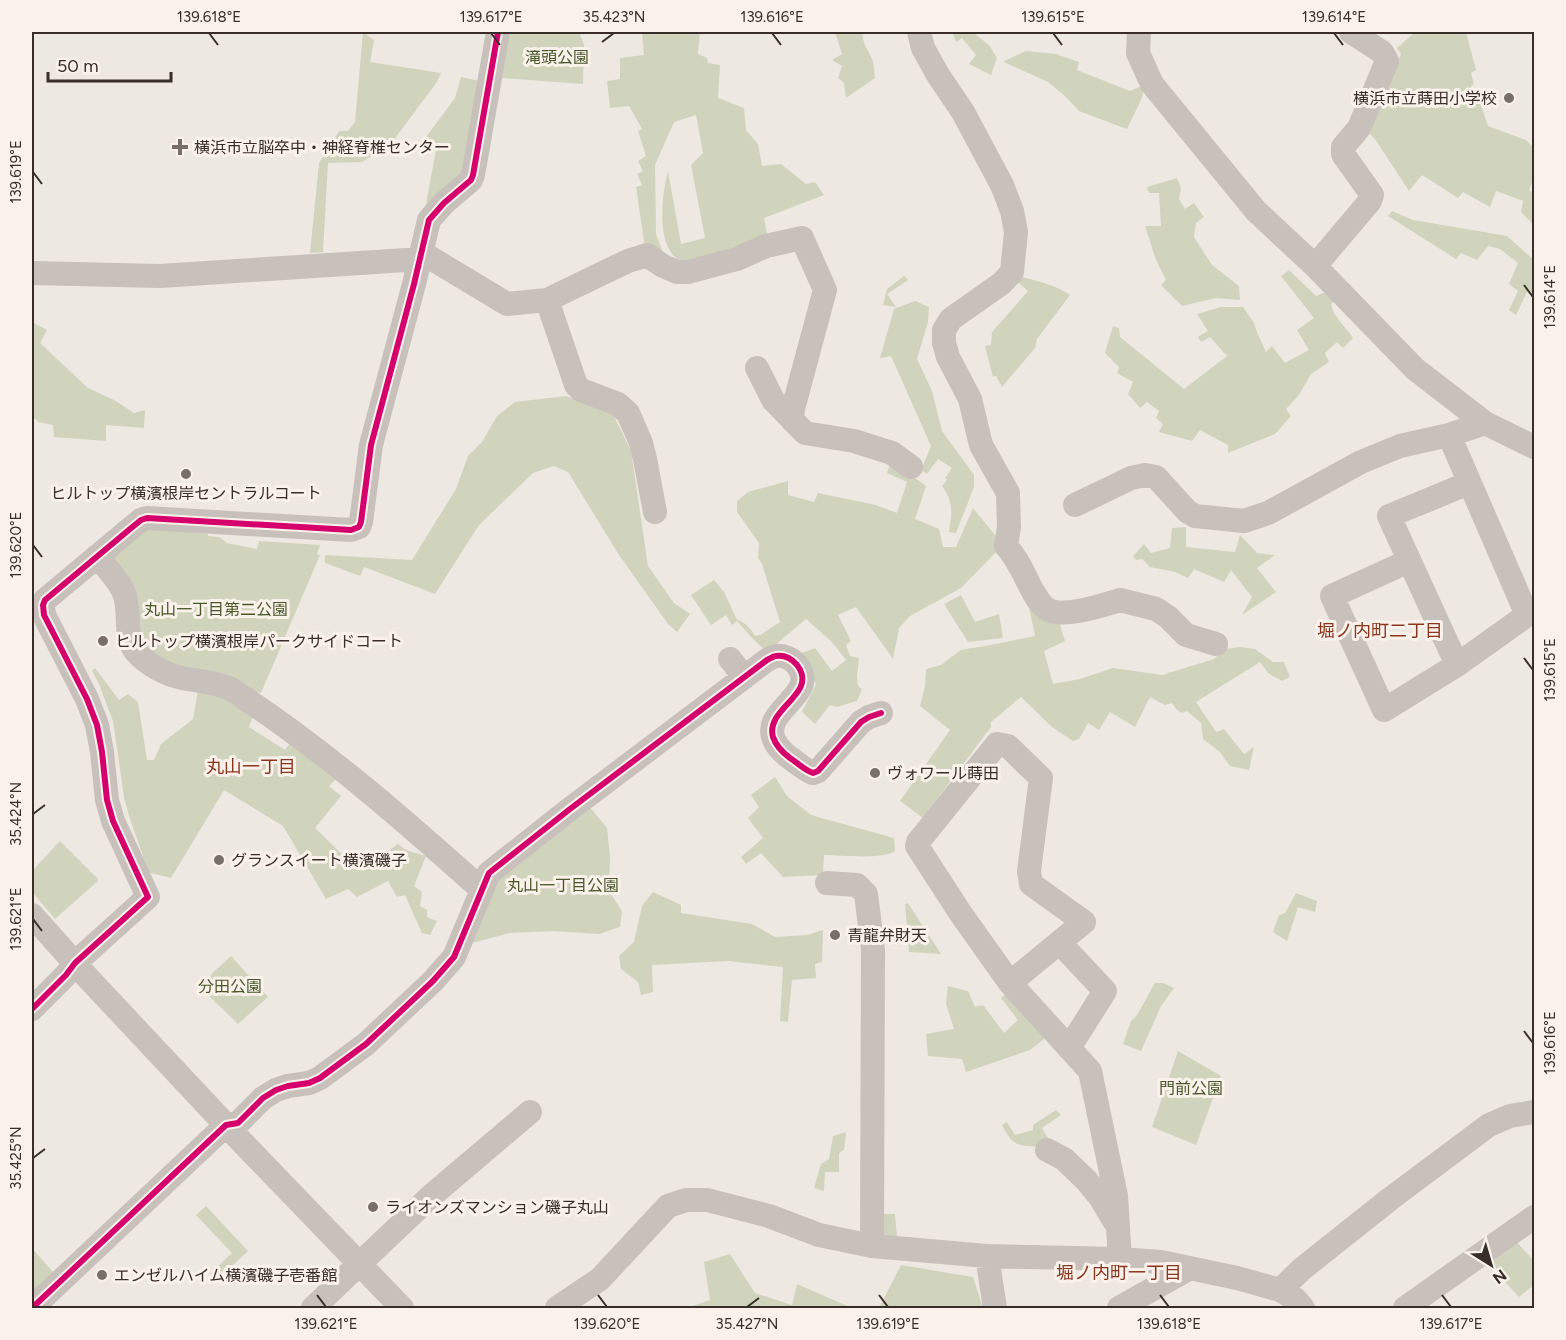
<svg xmlns="http://www.w3.org/2000/svg" width="1566" height="1340" viewBox="0 0 1566 1340" font-family="Figtree,'Noto Sans JP',sans-serif">
<style>
.green{fill:#d0d4bc}
.lines{fill:none;stroke-linecap:round;stroke-linejoin:round}
.minor{stroke:#c7c0bb;stroke-width:24}
.cycleway-casing{stroke:#faf2ea;stroke-width:10}
.cycleway{stroke:#d6006c;stroke-width:6}
.ticks{fill:none;stroke:#392d29;stroke-width:2}
.poi-dot{fill:#786e6a;stroke:#faf2ea;stroke-width:2}
.labels{text-anchor:middle;dominant-baseline:central;stroke-width:6;stroke-linejoin:round;paint-order:stroke}
.park-label{font-size:16px;fill:#48582b;stroke:#faf2ea}
.poi-label{font-size:16px;fill:#392d29;stroke:#faf2ea;text-anchor:start}
.neighbourhood-label{font-size:18px;fill:#8a361f;stroke:#faf2ea}
.neatline{fill:none;stroke:#392d29;stroke-width:2}
.ticks-label{font-size:15px;text-anchor:middle;fill:#392d29}
</style>
<rect width="100%" height="100%" fill="#eee8e2"/>
<path class="green" d="M363,32L374,40L370,62L441,73L437,82L390,145L362,162L328,163L323,252L310,253L319,163L339,131H348L355,122Z
M508,32H579L584,45L583,84L502,78Z
M642,32H700L698,54L707,58L708,63L720,65L718,98L744,108L746,130L758,144L762,166L781,164L806,184L815,182L824,195L764,218L768,238L689,264C683,262 677,260 673,255C657,237 662,193 668,171L681,244L705,238L691,165L703,153L696,115L674,122L655,165L656,234L663,252L645,248L636,187L642,185L637,174L643,171L638,161L646,156L638,131L642,129L629,106L610,108L607,81L620,79V58L644,55Z
M835,32H862L864,43L873,61L875,78L846,98L844,83L838,78L842,66L832,60L842,54Z
M952,32H975V34L989,45L997,58L991,75L969,64L976,55L962,38L956,42Z
M1415,32H1466L1476,70L1471,73L1474,84L1463,95L1479,99L1488,126L1526,140L1534,148V177L1529,190L1534,194V225L1521,212L1523,201L1496,191L1490,207L1463,192L1458,198L1422,175L1409,191L1375,139L1365,129L1401,54L1397,48Z
M1026,51L1056,54L1079,62L1077,70L1130,91L1144,85L1142,98L1127,129L1079,111L1065,96L1048,82L1006,63L1004,61Z
M461,77L479,81L462,172L425,209L436,150L418,148L455,98Z
M1177,178L1181,188L1179,199L1185,209L1194,203L1204,217L1196,223L1194,237L1212,265L1239,286L1240,300L1216,298L1182,306L1161,285L1166,280L1156,260L1145,226H1161L1159,193H1149L1147,187Z
M1392,211L1413,220L1507,236L1534,260V297L1527,292L1516,315L1509,310L1518,291L1509,284L1518,263L1500,249L1488,246L1477,260L1461,253L1456,259L1388,216Z
M1289,270L1316,296L1330,290L1338,297L1331,304C1333,317 1346,327 1353,338L1343,348L1337,342L1325,353L1329,362L1311,374L1299,395L1286,409L1291,416L1275,434L1228,453V445L1200,430L1192,441L1159,432L1163,424L1156,418L1159,411L1147,402L1140,408L1128,394L1133,382L1117,373L1119,367L1105,353L1113,326L1119,328L1120,337L1184,389L1227,356L1210,337L1201,342L1198,337L1208,331L1197,314L1221,307H1243L1254,323L1257,332L1266,352L1272,346L1285,363L1309,350L1297,330L1314,318L1281,276Z
M904,276L908,280L887,294L896,307L883,305L887,289Z
M1018,276C1036,281 1054,284 1070,295L1037,339L1035,348L1002,387L996,376L993,377L985,346L991,345L992,332L1028,291L1015,280Z
M915,301L929,307L928,322L917,359L932,391L942,431L974,475V487L956,533L949,532C952,513 954,503 942,486L947,480L945,478L952,468L938,459L927,474L921,470L931,446L891,356L880,358L894,309Z
M32,322L47,330L40,343L88,388L114,400L134,413L145,410L144,428L106,425V441L54,437L53,425L38,422L36,419H32Z
M566,396L613,414L631,451L648,566L674,603L690,614L677,632L668,624L619,555L568,472L554,466L533,473L479,525L435,594L364,567L360,576L325,563V555L412,560L456,489L468,456L482,442L497,416L515,402Z
M891,461L926,486L915,519L939,529L943,547H956L973,508L1003,545L961,588L910,616L899,628L893,659L856,607L838,615L851,641L846,645L850,656L859,658L857,677L858,686L862,689L857,701L837,707L830,705L815,724L802,712L816,684L796,655L815,648L832,671L846,660L832,642L806,619L774,646L766,651L752,638L737,621L732,625L726,615L711,625L691,595L714,580L724,592L737,620C745,622 751,629 755,636L760,635L780,622L762,564L758,558L759,543L737,512V501L748,492L788,481V495L814,502L818,493L876,505L897,513L907,482L887,473Z
M157,527L197,528V533L208,534V536L219,537L227,543L257,549L259,541L320,545L317,554L320,555L261,693L178,670L146,654L113,566L114,555L141,532Z
M1186,527V547L1235,552L1240,535L1257,553L1275,555L1257,568L1276,592L1242,615L1252,597L1231,570L1224,582L1194,569L1188,578L1175,572L1150,567L1142,559L1136,560L1133,556L1144,544L1151,553L1170,548L1172,528Z
M961,595L975,622L999,614L1003,638L968,642L944,604Z
M1028,602L1058,618L1065,641L1044,651L1053,684L1080,679L1113,668L1162,675L1214,659L1225,649L1240,647L1255,649L1273,662H1284L1290,677L1282,681L1268,673L1260,662L1196,702L1216,732L1224,729L1244,754L1254,747L1249,770L1230,766L1220,752L1203,739L1201,723L1187,711L1182,713L1177,710L1172,703L1165,705L1150,697L1135,727L1110,712L1099,730L1088,723L1079,739L1073,741L1052,727L1021,697L991,722V727L923,818L900,801L950,730L920,706L925,687L926,669L941,665L961,650L985,646L1035,636Z
M95,668L119,700L128,694L138,702L147,760H154L161,744L193,719L198,690L230,699L254,714L249,727L285,750L291,742L338,777L329,786L341,796L315,828L349,861L355,856L367,866L398,844L406,850L426,856L414,886L422,892L420,906L427,910V917L437,921L430,935L422,933L405,895L397,897L388,881L357,897L348,889L326,899L283,826L224,790L171,878L147,872L142,853L129,816L124,797L113,721L99,684L92,671Z
M775,777L787,796L811,815L894,838L895,851C882,860 841,855 824,855L823,875L783,877L761,853L746,864L741,857L763,838L748,818L759,807L751,795Z
M588,805L607,828L610,856L609,891L622,911L620,927L599,934L553,931L510,933L468,944L483,888Z
M60,841L99,880L55,919L32,892V871Z
M653,892L681,905V913L752,924L775,937L807,935L823,930L822,962L815,964L816,978L792,980L788,1022L780,1021L783,967L729,961L652,965L653,992L641,995L638,982L621,969L619,956L634,942L642,906Z
M1296,893L1317,901L1315,912L1298,907L1287,941L1273,932L1279,915L1285,913Z
M908,903L941,954L909,952L905,904Z
M231,956L268,997L238,1024L199,986Z
M1155,983H1163L1174,988L1161,1006L1141,1051L1123,1044L1131,1021L1137,1015Z
M948,986L968,991L975,1007L983,1005L1004,1033L1018,1020L1001,998L1008,992L1048,1036L1030,1050L966,1072L962,1059L928,1056L926,1034L954,1029L946,1004Z
M1178,1051L1221,1076L1196,1145L1152,1127Z
M1056,1110L1061,1115L1042,1128L1048,1138L1045,1147C1019,1145 1014,1149 1002,1125L1007,1122L1015,1135L1033,1130V1125Z
M846,1132L844,1150L839,1153V1172H825L824,1191L814,1188L821,1164L829,1159L833,1136Z
M206,1206L248,1251L216,1281L210,1274L232,1253L196,1215Z
M880,1214H895L897,1239L881,1240Z
M1514,1239L1534,1261V1285L1519,1297L1485,1260Z
M32,1248L53,1272L32,1293Z
M730,1254L755,1293L792,1305L797,1284L852,1308H687L710,1300L704,1262Z
M901,1265L973,1277L983,1308H879Z"/>
<g class="lines">
<path class="minor" d="M919,32L923,48L938,75L963,112L1002,185L1012,211L1016,232L1012,272L1002,283L951,319L944,330V343L948,357L970,399L981,445L1008,493L1009,527L1006,546C1017,558 1023,572 1030,586C1035,595 1039,604 1047,609C1062,619 1103,605 1120,600L1156,609L1168,617L1186,635L1216,644
M1139,32L1138,53L1152,84L1256,211L1315,266L1415,369L1485,423L1534,447
M1315,266L1370,201L1372,195L1343,154V147L1359,128L1387,61L1382,52L1351,32
M32,273L160,276L406,260H420L429,257L507,304L547,300L628,261L647,255L663,266L677,272H688L737,259L766,246L802,238L825,290L793,409L792,420
M547,300L576,385L581,390L618,404L628,413L641,443L645,459L655,512
M757,368L773,400L805,433L854,441L892,453L911,467
M1075,505L1131,478L1145,475L1156,477L1187,511L1195,516L1244,521L1268,513L1361,462L1400,446L1449,435L1485,423
M97,556C106,567 119,580 124,593C132,613 122,639 138,654C148,665 167,675 182,678C198,681 216,682 231,689C236,692 241,696 246,699C330,755 406,822 481,889
M1409,561L1332,596L1384,710L1457,665L1527,615L1449,435
M730,659L744,677
M1457,665L1389,516L1469,483
M827,883L857,885L866,894L873,950L872,1246
M32,915L88,978L240,1140L402,1308
M1060,943L1105,991L1069,1048
M1010,983L1084,922L1031,884L1029,871L1041,778L1008,746L997,744L918,842L917,846L961,914L1010,983L1090,1071L1116,1196L1120,1259
M32,1009L66,975L75,963L148,897L113,821L107,800L102,752L97,725L87,699L44,615L43,605L45,600L130,529L141,520L147,518L351,530L359,527L361,522L371,445L414,284L429,220L444,203L471,180L473,175L498,32
M1047,1150L1064,1159L1086,1180L1100,1197L1115,1222
M987,1256L995,1308
M1280,1290L1302,1269L1390,1199L1489,1125L1510,1116L1534,1112
M32,1308L226,1125L238,1123L263,1098L276,1090L288,1086L309,1083L320,1078L366,1044L433,981L454,957L489,873L570,809L767,660C769,659 774,656 776,656C792,654 807,671 801,686C794,703 767,716 773,737C776,746 782,752 790,758C798,763 804,770 813,773L818,771L861,722L869,717L881,713
M313,1308L431,1196L530,1112
M557,1308L600,1279L668,1206L686,1200H707L769,1216L819,1235L872,1246L987,1256L1120,1259L1161,1262L1237,1278L1280,1290L1295,1299L1303,1308
M1119,1308L1190,1268
M1405,1308L1534,1217"/>
<g class="cycleway-casing">
<path id="cycleway" d="M32,1009L66,975L75,963L148,897L113,821L107,800L102,752L97,725L87,699L44,615L43,605L45,600L130,529L141,520L147,518L351,530L359,527L361,522L371,445L414,284L429,220L444,203L471,180L473,175L498,32
M32,1308L226,1125L238,1123L263,1098L276,1090L288,1086L309,1083L320,1078L366,1044L433,981L454,957L489,873L570,809L767,660C769,659 774,656 776,656C792,654 807,671 801,686C794,703 767,716 773,737C776,746 782,752 790,758C798,763 804,770 813,773L818,771L861,722L869,717L881,713"/>
</g>
<use href="#cycleway" class="cycleway"/>
</g>
<path class="ticks" d="M209,33L218,45M491,33L500,45M772,33L781,45M1053,33L1062,45M1334,33L1343,45M602,42L614,33M33,172L42,184M1524,285L1533,297M33,545L42,557M1524,658L1533,670M33,814L45,805M33,919L42,931M1524,1031L1533,1043M33,1158L45,1149M317,1295L326,1307M598,1295L607,1307M879,1295L888,1307M1160,1295L1169,1307M1442,1295L1451,1307M747,1307L759,1298"/>
<g class="poi-dot">
<circle cx="1509" cy="98" r="6"/>
<path d="M177 138h6v6h6v6h-6v6h-6v-6h-6v-6h6z"/>
<circle cx="186" cy="474" r="6"/>
<circle cx="103" cy="641" r="6"/>
<circle cx="875" cy="773" r="6"/>
<circle cx="219" cy="860" r="6"/>
<circle cx="835" cy="935" r="6"/>
<circle cx="373" cy="1207" r="6"/>
<circle cx="102" cy="1275" r="6"/>
</g>
<g class="labels">
<g class="park-label">
<text x="557" y="57">滝頭公園</text>
<text x="216" y="609">丸山一丁目第二公園</text>
<text x="563" y="885">丸山一丁目公園</text>
<text x="230" y="986">分田公園</text>
<text x="1191" y="1088">門前公園</text>
</g>
<g class="poi-label">
<text x="1497" y="98" text-anchor="end">横浜市立蒔田小学校</text>
<text x="194" y="147">横浜市立脳卒中・神経脊椎センター</text>
<text x="186" y="493" text-anchor="middle">ヒルトップ横濱根岸セントラルコート</text>
<text x="115" y="641">ヒルトップ横濱根岸パークサイドコート</text>
<text x="887" y="773">ヴォワール蒔田</text>
<text x="231" y="860">グランスイート横濱磯子</text>
<text x="847" y="935">青龍弁財天</text>
<text x="385" y="1207">ライオンズマンション磯子丸山</text>
<text x="114" y="1275">エンゼルハイム横濱磯子壱番館</text>
</g>
<g class="neighbourhood-label">
<text x="1380" y="631">堀ノ内町二丁目</text>
<text x="251" y="767">丸山一丁目</text>
<text x="1119" y="1273">堀ノ内町一丁目</text>
</g>
</g>
<rect width="1566" height="1340" fill="none" stroke="#faf2ea" stroke-width="66"/>
<g transform="translate(1491 1265) rotate(143)" stroke="#faf2ea" stroke-width="4.5" paint-order="stroke">
<path d="M0-4.5L10 22L0 15L-10 22Z" fill="#392d29"/>
<text y="-9" font-size="16" font-weight="bold" text-anchor="middle" fill="#392d29">N</text>
</g>
<path d="M48 72v9h123v-9" fill="none" stroke="#392d29" stroke-width="3"/>
<text x="57" y="72" font-size="18" fill="#392d29" stroke="#faf2ea" stroke-width="4.5" paint-order="stroke">50 m</text>
<rect x="33" y="33" width="1500" height="1274" class="neatline"/>
<g class="ticks-label">
<text x="209" y="22">139.618°E</text>
<text x="491" y="22">139.617°E</text>
<text x="614" y="22">35.423°N</text>
<text x="772" y="22">139.616°E</text>
<text x="1053" y="22">139.615°E</text>
<text x="1334" y="22">139.614°E</text>
<text transform="translate(16 172) rotate(-90)" y="5">139.619°E</text>
<text transform="translate(1550 297) rotate(-90)" y="5">139.614°E</text>
<text transform="translate(16 545) rotate(-90)" y="5">139.620°E</text>
<text transform="translate(1550 670) rotate(-90)" y="5">139.615°E</text>
<text transform="translate(16 814) rotate(-90)" y="5">35.424°N</text>
<text transform="translate(16 919) rotate(-90)" y="5">139.621°E</text>
<text transform="translate(1550 1043) rotate(-90)" y="5">139.616°E</text>
<text transform="translate(16 1158) rotate(-90)" y="5">35.425°N</text>
<text x="326" y="1329">139.621°E</text>
<text x="607" y="1329">139.620°E</text>
<text x="747" y="1329">35.427°N</text>
<text x="888" y="1329">139.619°E</text>
<text x="1169" y="1329">139.618°E</text>
<text x="1451" y="1329">139.617°E</text>
</g>
</svg>
